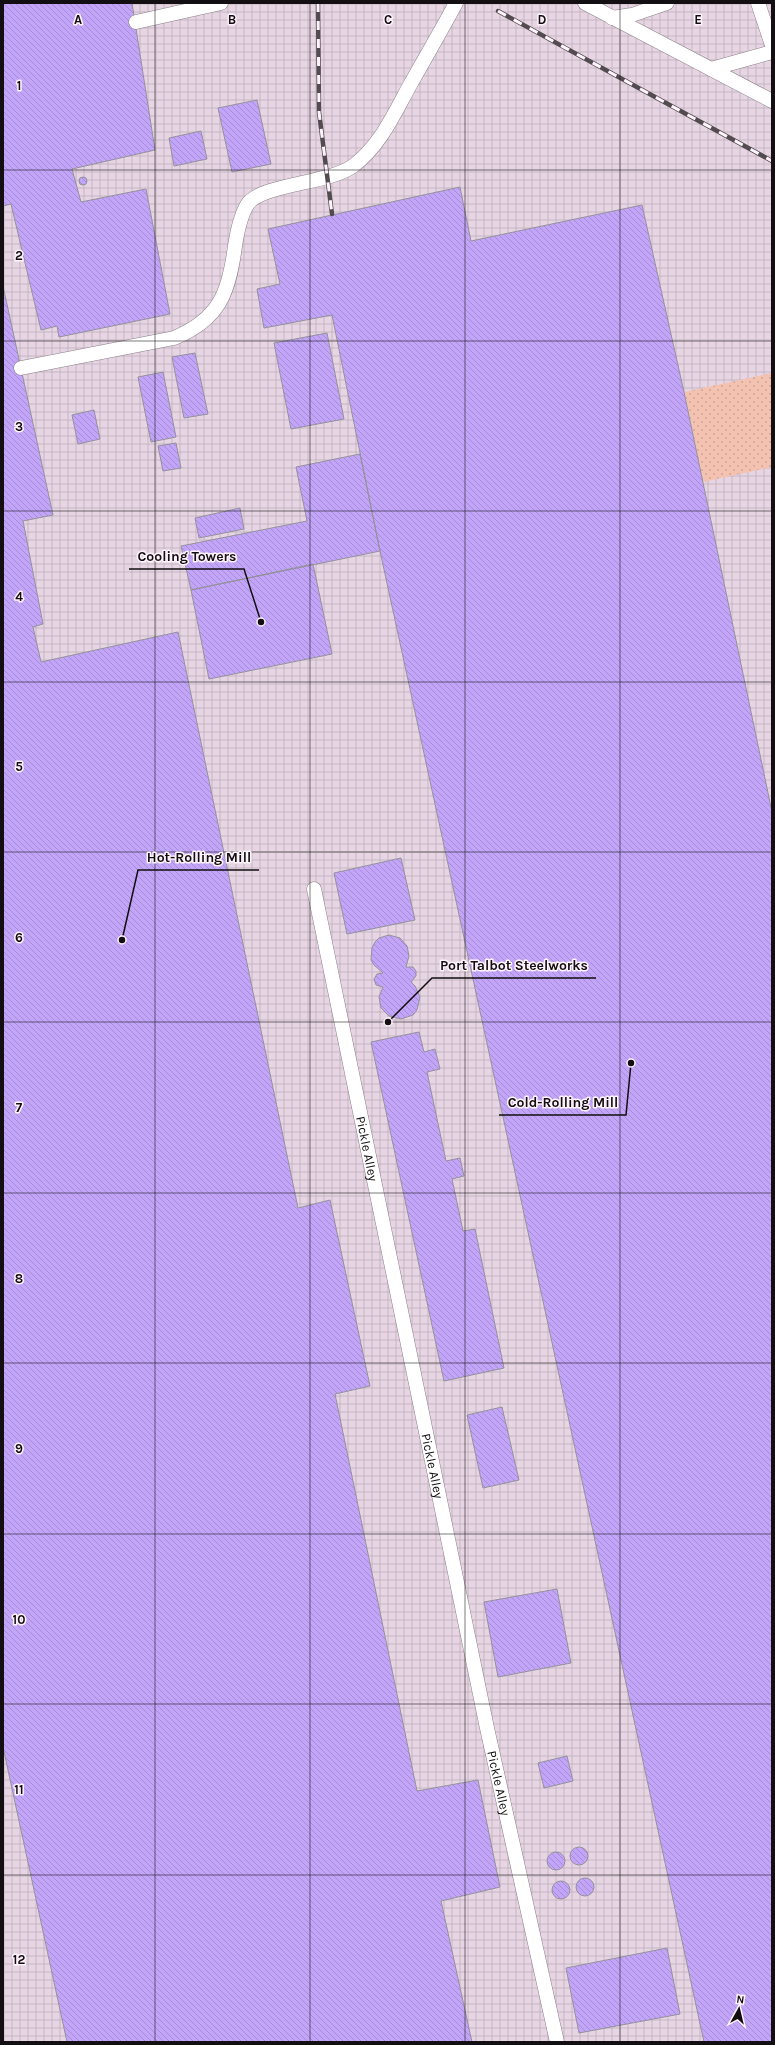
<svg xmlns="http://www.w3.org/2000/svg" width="775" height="2045" viewBox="0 0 775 2045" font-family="Karla,sans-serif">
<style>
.industrial{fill:url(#industrial-grid)}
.grass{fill:url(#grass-dots)}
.building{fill:url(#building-back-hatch);stroke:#94919c}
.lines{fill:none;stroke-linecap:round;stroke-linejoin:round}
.lane-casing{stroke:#8b8189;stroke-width:15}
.lane{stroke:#fff;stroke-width:14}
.rail-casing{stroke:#524b50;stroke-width:4.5}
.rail{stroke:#fff3fc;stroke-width:3;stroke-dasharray:9;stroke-linecap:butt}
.grid{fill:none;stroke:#120e11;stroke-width:1;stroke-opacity:0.55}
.labels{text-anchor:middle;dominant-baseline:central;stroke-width:3;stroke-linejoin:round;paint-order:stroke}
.street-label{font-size:13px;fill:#120e11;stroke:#fff3fc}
.grid-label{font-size:13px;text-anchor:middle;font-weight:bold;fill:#120e11;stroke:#fff3fc;stroke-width:3;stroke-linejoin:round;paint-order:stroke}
.leader{fill:none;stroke:#120e11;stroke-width:1.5}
.callout-dot{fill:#120e11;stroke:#fff3fc;stroke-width:1.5}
.callout-label{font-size:14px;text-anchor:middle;font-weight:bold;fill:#120e11;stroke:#fff3fc;stroke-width:3;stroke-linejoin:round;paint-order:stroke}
</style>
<defs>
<pattern id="industrial-grid" width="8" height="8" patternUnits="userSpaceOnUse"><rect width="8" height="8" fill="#e7d5e3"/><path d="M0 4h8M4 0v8" fill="none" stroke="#c5b6c2"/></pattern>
<pattern id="grass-dots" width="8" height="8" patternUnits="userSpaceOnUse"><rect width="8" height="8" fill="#f4c2b1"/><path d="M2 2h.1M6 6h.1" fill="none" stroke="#d0a697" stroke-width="1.8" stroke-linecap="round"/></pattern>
<pattern id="building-back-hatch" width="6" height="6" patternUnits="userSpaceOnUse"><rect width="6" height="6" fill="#c2a5f9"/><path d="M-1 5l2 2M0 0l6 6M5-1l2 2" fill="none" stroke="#a68dd4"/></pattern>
</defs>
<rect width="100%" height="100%" fill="#f1e5ef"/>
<path class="industrial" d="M3,3H772V2042H3Z"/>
<path class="grass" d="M772,373V467L703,482L684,392Z"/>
<path class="building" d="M3,3H132L155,150L72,169L81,202L146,189L170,314L59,337L57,326L41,330L11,204L3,206Z
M257,100L271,164L232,172L218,108Z
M201,131L207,159L174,166L169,138Z
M79 181a4 4 0 1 1 8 0a4 4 0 1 1-8 0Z
M460,187L471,241L642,205L684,392L772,812V2042H704L380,551L332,315L264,328L257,289L280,284L268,229Z
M3,286L53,515L23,521L43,624L33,627L41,662L178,632L298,1208L330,1200L370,1386L335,1394L417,1791L478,1780L500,1887L441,1901L472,2042H67L3,1747Z
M327,333L344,419L291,429L274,343Z
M195,353L208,414L184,418L172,357Z
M163,372L176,437L151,442L138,377Z
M94,410L100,439L78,444L72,415Z
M176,443L181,468L163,471L158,446Z
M360,454L380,551L191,590L181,546L307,521L296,467Z
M240,508L244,529L199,538L195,518Z
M313,564L332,654L209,679L191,590Z
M401,858L415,920L347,934L334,873Z
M389,935L400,938L407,946L409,956L406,967H413L416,971V976L411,982L415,986L420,997L417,1010L413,1015L401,1019L389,1016L381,1008L379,997L383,987L376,985L374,979L377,974L383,973L374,965L371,960L372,948L375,942L379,938Z
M419,1032L424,1052L435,1049L440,1069L427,1072L446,1161L460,1158L464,1176L452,1179L463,1231L475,1229L504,1368L444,1381L371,1042Z
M502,1407L519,1480L483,1488L467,1415Z
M557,1589L571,1663L498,1677L484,1602Z
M567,1756L573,1781L544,1788L538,1763Z
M570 1856a9 9 0 1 1 18 0a9 9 0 1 1-18 0Z
M547 1861a9 9 0 1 1 18 0a9 9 0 1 1-18 0Z
M576 1887a9 9 0 1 1 18 0a9 9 0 1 1-18 0Z
M552 1890a9 9 0 1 1 18 0a9 9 0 1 1-18 0Z
M667,1948L680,2014L579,2033L566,1968Z"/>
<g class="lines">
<g class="lane-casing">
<g id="lane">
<path d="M585,3L772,101"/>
<path d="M758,3L772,45"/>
<path d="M612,18L632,15L667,3"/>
<path d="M136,22L221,3"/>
<path d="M711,69L772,52"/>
<path d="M21,368L174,338C220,319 229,292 235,246C237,233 240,217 247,205C260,184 328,184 353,166C380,146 394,114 410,85C425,58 441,31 456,3"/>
<path id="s1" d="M314,889L487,1728L557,2042"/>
</g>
</g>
<use href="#lane" class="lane"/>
<g class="rail-casing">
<path id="rail" d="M318,3L319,112L332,214
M498,11L772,161"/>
</g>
<use href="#rail" class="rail"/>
</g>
<path class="grid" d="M155,3V2042M310,3V2042M465,3V2042M620,3V2042M3,170H772M3,341H772M3,511H772M3,682H772M3,852H772M3,1022H772M3,1193H772M3,1363H772M3,1534H772M3,1704H772M3,1875H772"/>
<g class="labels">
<g class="street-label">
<text stroke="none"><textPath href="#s1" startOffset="265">Pickle Alley</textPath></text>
<text stroke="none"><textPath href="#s1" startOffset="589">Pickle Alley</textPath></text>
<text stroke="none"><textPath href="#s1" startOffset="913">Pickle Alley</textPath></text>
</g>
</g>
<g class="grid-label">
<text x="78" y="24">A</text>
<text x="232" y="24">B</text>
<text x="388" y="24">C</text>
<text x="542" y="24">D</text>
<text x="698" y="24">E</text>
<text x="19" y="90">1</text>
<text x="19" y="260">2</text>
<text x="19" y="431">3</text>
<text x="19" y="601">4</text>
<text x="19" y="771">5</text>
<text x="19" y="942">6</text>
<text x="19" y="1112">7</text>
<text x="19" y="1283">8</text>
<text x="19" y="1453">9</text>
<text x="19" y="1624">10</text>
<text x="19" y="1794">11</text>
<text x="19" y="1964">12</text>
</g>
<path class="leader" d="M261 622L244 569H129M122 940L138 870H259M388 1022L432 978H596M631 1063L626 1115H499"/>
<g class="callout-dot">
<circle cx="261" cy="622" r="4"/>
<circle cx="122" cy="940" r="4"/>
<circle cx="388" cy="1022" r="4"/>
<circle cx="631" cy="1063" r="4"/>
</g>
<g class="callout-label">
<text x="187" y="561">Cooling Towers</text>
<text x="199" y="862">Hot-Rolling Mill</text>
<text x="514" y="970">Port Talbot Steelworks</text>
<text x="563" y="1107">Cold-Rolling Mill</text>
</g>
<rect width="775" height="2045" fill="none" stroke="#120e11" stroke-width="8"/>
<g transform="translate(739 2009) rotate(8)" stroke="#fff3fc" stroke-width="3" paint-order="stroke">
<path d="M0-3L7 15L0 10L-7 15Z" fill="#120e11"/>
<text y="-6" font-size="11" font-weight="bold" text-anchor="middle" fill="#120e11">N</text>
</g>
</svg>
